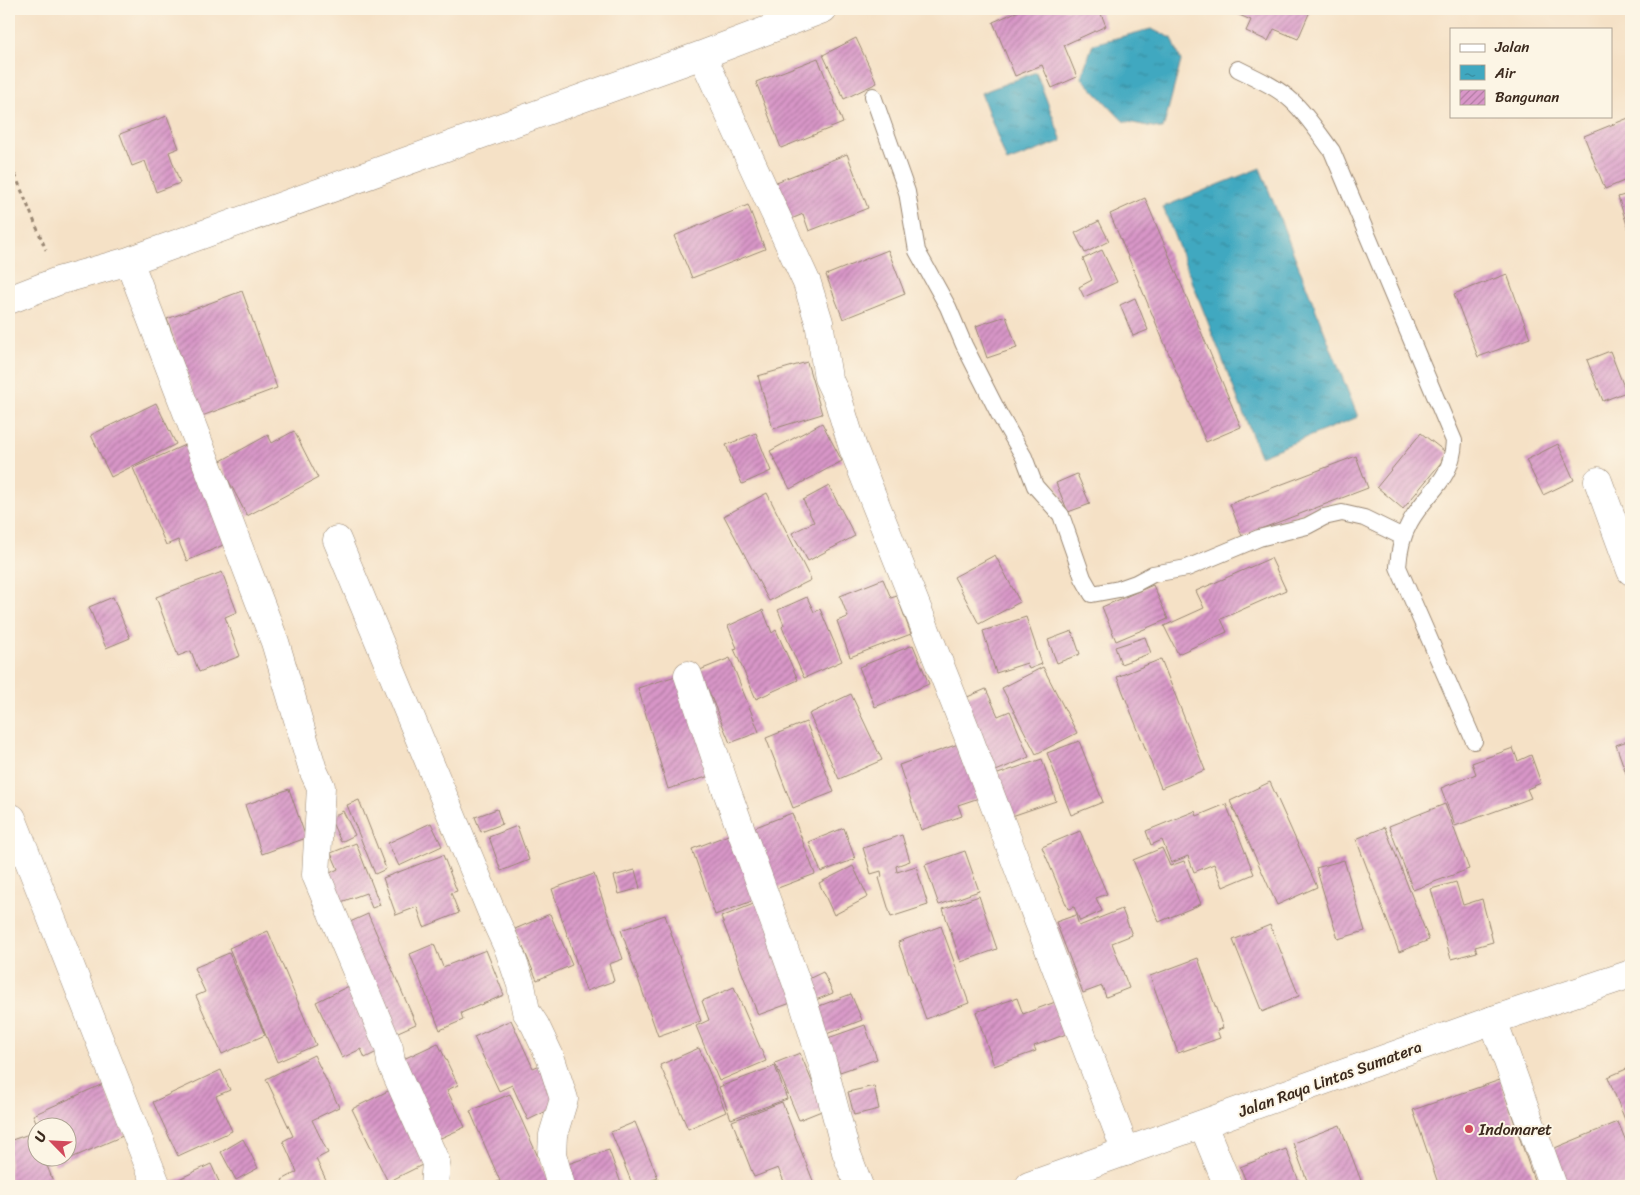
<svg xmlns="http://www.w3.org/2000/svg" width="1640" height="1195" viewBox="0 0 1640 1195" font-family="Sriracha,sans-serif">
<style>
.water{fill:url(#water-ripples);stroke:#3e696f}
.building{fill:url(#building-hatch)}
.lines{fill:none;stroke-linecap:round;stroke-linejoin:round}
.service-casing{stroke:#988672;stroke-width:18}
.minor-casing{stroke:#988672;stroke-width:29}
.trunk-casing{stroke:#988672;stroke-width:29}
.path{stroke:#988672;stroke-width:3;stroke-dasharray:4 4;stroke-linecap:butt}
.service{stroke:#fff;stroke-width:16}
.minor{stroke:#fff;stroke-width:28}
.trunk{stroke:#fff;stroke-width:28}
.poi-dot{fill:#d1495b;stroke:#fcf5e5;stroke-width:2}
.labels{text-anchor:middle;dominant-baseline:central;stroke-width:4;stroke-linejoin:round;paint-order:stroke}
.street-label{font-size:16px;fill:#3b2a1e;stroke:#fcf5e5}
.poi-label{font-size:16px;fill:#3b2a1e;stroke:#fcf5e5;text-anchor:start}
</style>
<defs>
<pattern id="water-ripples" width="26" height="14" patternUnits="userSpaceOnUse" patternTransform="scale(1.25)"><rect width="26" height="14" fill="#40a8c0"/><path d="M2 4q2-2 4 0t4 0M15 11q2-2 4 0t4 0" fill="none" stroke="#37899b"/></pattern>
<pattern id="building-hatch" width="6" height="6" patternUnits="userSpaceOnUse" patternTransform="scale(1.25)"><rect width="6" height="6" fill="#d896c8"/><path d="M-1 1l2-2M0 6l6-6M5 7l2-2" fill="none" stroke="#b07ba2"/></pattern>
</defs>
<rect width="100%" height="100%" fill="#fcf5e5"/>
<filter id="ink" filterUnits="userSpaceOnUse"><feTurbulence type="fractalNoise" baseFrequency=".02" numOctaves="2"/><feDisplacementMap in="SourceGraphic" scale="10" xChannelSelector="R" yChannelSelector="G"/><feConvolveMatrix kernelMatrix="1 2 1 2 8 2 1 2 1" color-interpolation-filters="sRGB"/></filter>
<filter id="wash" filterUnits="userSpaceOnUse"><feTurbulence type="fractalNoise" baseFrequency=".0096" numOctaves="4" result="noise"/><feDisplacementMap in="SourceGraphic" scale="20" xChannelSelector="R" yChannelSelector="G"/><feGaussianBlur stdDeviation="1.12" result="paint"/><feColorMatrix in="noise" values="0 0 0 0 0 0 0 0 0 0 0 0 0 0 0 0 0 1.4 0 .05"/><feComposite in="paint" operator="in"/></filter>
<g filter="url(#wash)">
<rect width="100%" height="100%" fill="#f5e1c6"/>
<path class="water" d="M1151,29L1172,38L1181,61L1163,129L1123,121L1081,77L1093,44Z
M1036,72L1062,141L1007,162L981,93Z
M1260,168L1358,417L1260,456L1163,207Z"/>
<g id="blocks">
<path class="building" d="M1023,9H1099L1106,26L1064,45L1077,77L1052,88L1042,65L1015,76L993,22Z
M1225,9H1311L1298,39L1274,29L1268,41L1246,31L1251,20Z
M856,38L877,83L844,99L823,55Z
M818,58L843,123L781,148L756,82Z
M167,116L179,148L169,152L180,183L156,192L145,161L132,166L120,134Z
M1631,117V178L1605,189L1584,136Z
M847,154L868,208L809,231L803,214L789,220L774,183Z
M1631,193V237L1618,197Z
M1145,198L1241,427L1206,442L1110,214Z
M748,205L765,249L692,278L674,236Z
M1099,221L1109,241L1085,253L1075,233Z
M888,250L905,294L843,319L826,275Z
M1102,250L1117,282L1084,297L1079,287L1092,280L1083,259Z
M1507,274L1530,338L1478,357L1454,294Z
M242,291L277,388L202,416L167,319Z
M1135,298L1148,330L1133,336L1120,305Z
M1006,316L1017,348L987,358L976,326Z
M1610,351L1626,392L1603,401L1587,360Z
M807,362L822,414L773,429L758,376Z
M156,403L176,444L111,477L91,435Z
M822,423L842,461L790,489L770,451Z
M294,431L318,478L247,516L219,462L268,435L272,443Z
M756,433L771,471L742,484L726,445Z
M1421,433L1448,454L1403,509L1377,487Z
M187,444L230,542L187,561L178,540L166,545L133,468Z
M1558,444L1574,480L1543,495L1526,460Z
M1356,456L1368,488L1242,536L1230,504Z
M1077,474L1090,504L1068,512L1056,483Z
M829,486L855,536L808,561L792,533L814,522L803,500Z
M767,493L811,580L769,601L724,516Z
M995,555L1020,602L979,624L954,577Z
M1271,558L1286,590L1221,619L1227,632L1178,654L1164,626L1204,608L1196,591Z
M222,572L237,612L225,617L240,656L199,672L191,651L178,656L156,597Z
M883,579L891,598L897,596L911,634L850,657L837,621L848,617L840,596Z
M1153,585L1168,619L1116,641L1102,607Z
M113,597L130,638L106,648L89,607Z
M807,597L814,612L820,609L842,661L804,678L782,627L784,625L778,610Z
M763,610L772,633L776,630L798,680L756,699L734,649L737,648L728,626Z
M1026,617L1042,664L1029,669L1027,663L996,673L983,631Z
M1072,631L1080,654L1057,663L1048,640Z
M1145,637L1151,653L1121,664L1115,647Z
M913,645L929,684L875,707L859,667Z
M730,658L759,732L730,743L700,670Z
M1161,659L1205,770L1161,788L1117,677Z
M1043,667L1077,733L1036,754L1002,688Z
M682,674L713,775L668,789L638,688Z
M986,689L998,716L1010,711L1029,757L996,771L965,698Z
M851,694L882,760L839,779L809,714Z
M806,722L834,792L793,808L766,738Z
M1630,740L1631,744V787L1616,745Z
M1079,741L1103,802L1071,815L1047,753Z
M961,743L979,798L958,805L962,816L921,830L899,765Z
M1513,748L1518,761L1531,755L1541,783L1527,789L1531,798L1455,826L1441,788L1476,774L1472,763Z
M1042,759L1056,801L1006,818L992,776Z
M1270,782L1317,887L1277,905L1230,801Z
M289,789L306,838L262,854L245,805Z
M359,800L386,869L375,874L347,805Z
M1226,804L1254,874L1223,887L1214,864L1194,872L1188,856L1171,863L1162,840L1151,845L1146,831L1195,811L1197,816Z
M1445,804L1469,869L1413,890L1389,826Z
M497,809L502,824L481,832L475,817Z
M343,811L355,835L341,842L330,818Z
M792,813L815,874L770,891L748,830Z
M431,823L442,846L399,866L388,843Z
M517,826L529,860L501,871L489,837Z
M1385,827L1429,940L1399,952L1356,839Z
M844,828L855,859L821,872L809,842Z
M1080,831L1107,894L1096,898L1102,911L1080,921L1074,907L1068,909L1042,847Z
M736,832L760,898L715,915L692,849Z
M902,835L910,861L896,866L897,872L916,866L928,905L891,917L879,878L882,877L881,871L871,874L863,848Z
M356,843L380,905L372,908L366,893L341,902L330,873L338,869L331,853Z
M1162,848L1170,866L1184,861L1201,904L1159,922L1133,860Z
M965,851L979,891L939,905L925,865Z
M443,855L457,891L451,893L459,913L424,927L417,907L396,915L383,878Z
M1344,860L1365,931L1338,939L1316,868Z
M853,866L868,897L834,915L819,883Z
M635,870L640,888L619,894L614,876Z
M594,874L623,959L609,964L614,981L586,991L552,889Z
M1456,882L1463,905L1482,899L1493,942L1475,947L1477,952L1451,959L1431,889Z
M979,896L997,949L961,962L943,909Z
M761,901L799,1000L758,1015L721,917Z
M1122,909L1132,935L1112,943L1129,988L1106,997L1102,986L1083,993L1056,922L1076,915L1079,926Z
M368,914L416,1024L389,1036L341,926Z
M550,914L572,965L537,980L515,929Z
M665,915L701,1021L658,1036L621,930Z
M1270,925L1299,996L1262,1012L1233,940Z
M941,926L969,1003L926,1019L898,942Z
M268,931L316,1045L277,1062L229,948Z
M434,944L443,967L486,950L504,995L461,1013L463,1020L440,1030L410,954Z
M229,953L265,1035L222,1054L196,996L205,992L194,968Z
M1198,958L1223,1028L1217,1030L1220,1038L1178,1053L1150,976Z
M823,972L833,993L811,1002L802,982Z
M357,982L387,1047L365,1058L361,1049L342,1058L316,1002Z
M734,987L766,1061L719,1081L696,1026L709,1020L702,1001Z
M851,994L862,1020L824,1035L814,1008Z
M1017,998L1023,1014L1058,1001L1069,1033L1034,1046L1036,1051L994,1066L976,1012Z
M511,1020L533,1068L540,1065L559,1105L528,1120L512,1085L499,1091L474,1037Z
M865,1025L877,1059L840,1072L828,1038Z
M438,1043L458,1085L447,1090L465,1127L432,1142L395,1063Z
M699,1048L726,1112L688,1129L660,1065Z
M800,1053L824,1110L799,1120L775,1063Z
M314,1055L339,1107L312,1120L328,1153L316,1159L329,1186H285L282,1180L297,1172L283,1141L293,1136L266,1079Z
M775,1066L787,1099L731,1119L719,1087Z
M1631,1067V1135L1608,1077Z
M221,1070L230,1090L216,1096L232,1131L178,1156L153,1102Z
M1500,1080L1536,1186H1439L1413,1110Z
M103,1084L125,1135L55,1165L52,1158H68V1128H39L33,1115Z
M874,1086L879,1109L854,1115L848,1092Z
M394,1088L430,1161L388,1182L352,1109Z
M510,1094L551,1186H492V1184L500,1181L470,1111Z
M782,1102L815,1186H786L778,1168L754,1177L732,1121Z
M635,1122L658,1178L633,1186L611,1132Z
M1618,1122L1631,1153V1184L1626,1186H1565L1550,1150Z
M1340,1125L1363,1186H1309L1293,1143Z
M35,1132L38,1139V1158H44L55,1186H10L9,1141Z
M243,1139L258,1168L236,1180L221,1152Z
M1286,1149L1301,1186H1248L1240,1167Z
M609,1150L622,1186H572L565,1165Z
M211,1164L221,1186H166V1185Z"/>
</g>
</g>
<g filter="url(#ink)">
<use href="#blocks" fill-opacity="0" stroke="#988672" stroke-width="1"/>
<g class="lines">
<g class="service-casing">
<path id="service" d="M1238,69C1256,78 1277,87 1292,101C1308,116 1319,134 1332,151L1454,441C1452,482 1427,491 1410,522C1402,536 1399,550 1398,567L1474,741
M873,96L907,192L917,251L948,307L964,345L999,414L1024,457L1035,486L1061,515L1083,578L1092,594L1119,589L1136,583L1153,574L1187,568L1259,538L1307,526L1324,517L1342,513L1364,518L1403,537"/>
</g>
<g class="minor-casing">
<path id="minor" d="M702,55L807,283L819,322L828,378L838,399L853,448L967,733L1126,1152
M129,261L275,642L313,770L321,787L316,875L389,1048L391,1062L436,1163L434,1186
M9,300L58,281L129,261L702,55L823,9
M1598,481L1631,571
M337,540L492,913L509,950L521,985L526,1011L535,1025L551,1059L564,1099L553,1135L552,1154L561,1186
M688,675L725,786L802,998L823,1065L846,1152L859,1186
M12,818L157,1186
M1493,1020L1553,1186
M1203,1125L1228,1186"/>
</g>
<g class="trunk-casing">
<path id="trunk" d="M1029,1186L1493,1020L1631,974"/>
</g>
<path class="path" d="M9,160L46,250"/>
<use href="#service" class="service"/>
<use href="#minor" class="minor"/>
<use href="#trunk" class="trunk"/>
</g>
</g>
<circle class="poi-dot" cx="1469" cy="1129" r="5"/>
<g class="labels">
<g class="street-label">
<text transform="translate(1330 1079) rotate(-20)">Jalan Raya Lintas Sumatera</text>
</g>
<g class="poi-label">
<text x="1479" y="1129">Indomaret</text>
</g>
</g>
<rect width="1640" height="1195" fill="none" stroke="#fcf5e5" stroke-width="30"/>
<rect x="1450" y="28" width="162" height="90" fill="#fcf5e5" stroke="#afa495"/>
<rect x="1460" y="44" width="25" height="8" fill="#ffffff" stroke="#afa495"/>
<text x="1495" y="52" font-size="15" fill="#3b2a1e">Jalan</text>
<rect x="1460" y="65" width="25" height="15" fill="url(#water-ripples)" stroke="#afa495"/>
<text x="1495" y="78" font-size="15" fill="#3b2a1e">Air</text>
<rect x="1460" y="90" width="25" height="15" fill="url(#building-hatch)" stroke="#afa495"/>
<text x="1495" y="102" font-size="15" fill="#3b2a1e">Bangunan</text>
<g transform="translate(52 1142) rotate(294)"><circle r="24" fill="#fcf5e5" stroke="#afa495"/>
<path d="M0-4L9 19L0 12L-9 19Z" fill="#d1495b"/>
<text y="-8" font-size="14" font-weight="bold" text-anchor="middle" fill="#3b2a1e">U</text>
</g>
</svg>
